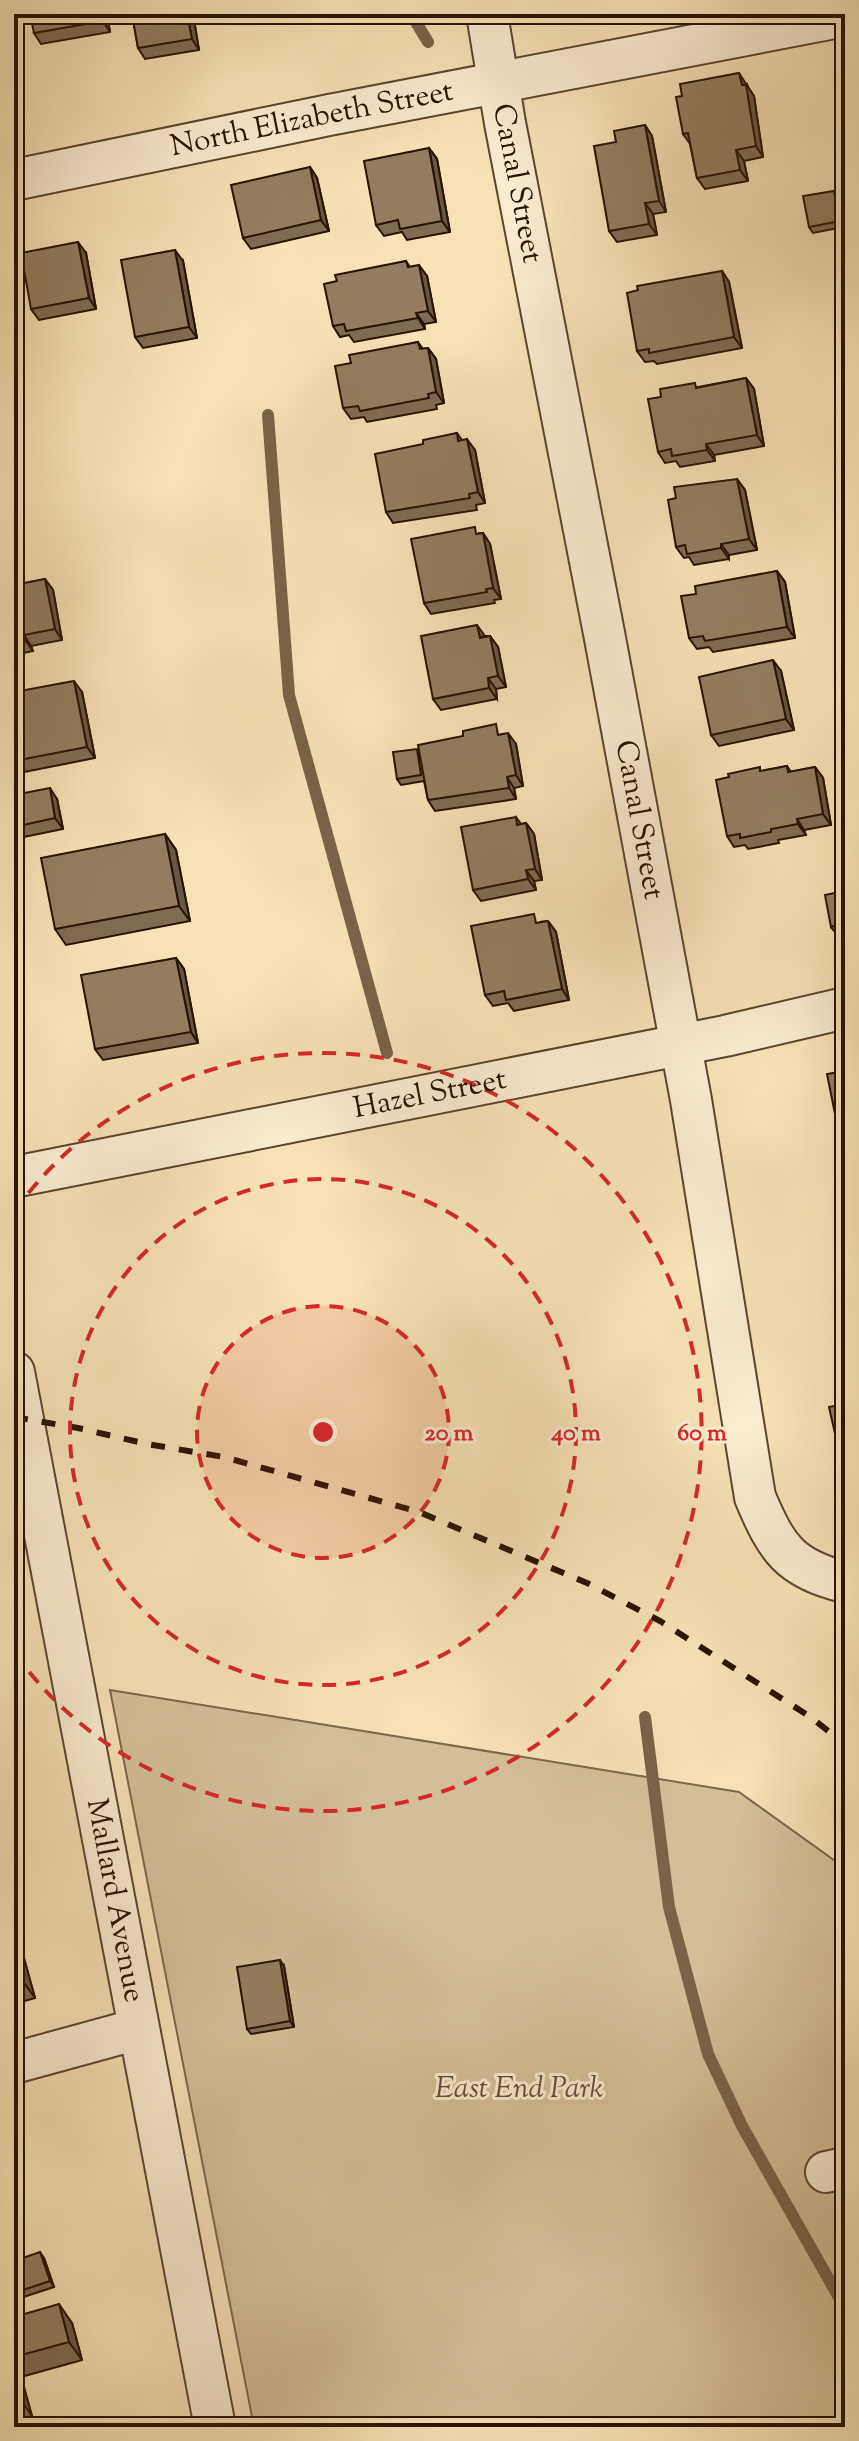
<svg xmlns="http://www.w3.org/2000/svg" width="859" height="2441" viewBox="0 0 859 2441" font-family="'Sorts Mill Goudy',serif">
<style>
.green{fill:#d3bf96;stroke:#7c684b;stroke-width:2}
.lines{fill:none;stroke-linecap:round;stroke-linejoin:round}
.stream{stroke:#786447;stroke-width:12}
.street-casing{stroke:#5a462d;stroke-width:44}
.street{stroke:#f9eccf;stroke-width:40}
.rail{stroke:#261200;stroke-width:6;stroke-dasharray:14 14;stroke-linecap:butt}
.wall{fill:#7e6c51;stroke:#261200;stroke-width:2}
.shaded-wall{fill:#665842;stroke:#261200;stroke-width:2}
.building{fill:#927e5e;stroke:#261200;stroke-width:2}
.ring{fill:none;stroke:#d62828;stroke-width:4;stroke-dasharray:14 10}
.labels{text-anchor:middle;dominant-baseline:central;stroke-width:6;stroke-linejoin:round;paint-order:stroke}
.street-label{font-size:30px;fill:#261200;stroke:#f9eccf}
.park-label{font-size:30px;font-style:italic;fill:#634f34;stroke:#f9eccf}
.centre{fill:#d62828;stroke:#f9eccf;stroke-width:4}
.ring-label{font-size:24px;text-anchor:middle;font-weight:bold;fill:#d62828;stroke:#f9eccf;stroke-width:6;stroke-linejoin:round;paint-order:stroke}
</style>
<rect width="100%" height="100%" fill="#f6e2b5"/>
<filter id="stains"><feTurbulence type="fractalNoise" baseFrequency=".0025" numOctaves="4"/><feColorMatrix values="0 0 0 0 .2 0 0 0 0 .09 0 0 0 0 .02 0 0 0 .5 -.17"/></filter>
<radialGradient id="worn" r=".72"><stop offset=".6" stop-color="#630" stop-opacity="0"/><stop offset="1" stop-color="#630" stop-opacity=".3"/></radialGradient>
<path class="green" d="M110,1690L739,1792L845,1868V2427H254Z"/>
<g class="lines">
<path class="stream" d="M411,14L428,42
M268,415L289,695L387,1053
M645,1717L669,1907L708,2054L742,2126L845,2308"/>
<g class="street-casing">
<g id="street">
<path id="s1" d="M487,14L505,123L604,633L691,1100L755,1497C776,1547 789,1569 845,1582"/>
<path id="s2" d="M14,180L329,115L845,16"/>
<path id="s3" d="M14,1177L725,1036L845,1008"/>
<path id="s4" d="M14,1372L215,2427"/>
<path d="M14,2063L138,2029"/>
<path d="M826,2172L845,2168"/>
</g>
</g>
<use href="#street" class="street"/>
<path class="rail" d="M14,1417L78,1428L147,1444L224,1457L419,1512L587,1583L660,1621L809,1716L845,1744"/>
</g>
<path class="wall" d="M107,14L110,32L41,44L34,33Z
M132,14H193L199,50L145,59L138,48Z
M274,14H304L276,17Z
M747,84L748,87L754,96L763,157L744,161L748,181L705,189L697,178L690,144L683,134Z
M645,125L652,136L666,212L653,214L657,235L617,242L609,231L616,142Z
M429,148L437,159L450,232L407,240L402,232L384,236L376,225Z
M310,167L317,178L329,231L251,249L243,238Z
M834,191L838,196L844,227L813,233L809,227Z
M86,253L96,309L39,320L31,309Z
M183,261L197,338L143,348L135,337Z
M406,261L410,267L427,276L436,322L424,324L425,329L354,342L349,335L340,337L333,326L337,281Z
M722,271L729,282L742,348L657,364L654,361L645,362L637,351Z
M418,342L423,349L428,348L436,359L444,403L436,405L437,409L367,422L364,417L351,419L343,408L351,363Z
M746,378L754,389L764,446L714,455L715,461L680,467L676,461L665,463L658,452L661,397L698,387Z
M457,433L462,440L475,450L485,503L476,505L477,510L393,523L386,512L423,444Z
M737,479L745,490L757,550L729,555V559L694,565L689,557L684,558L676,547Z
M479,533H483L490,544L501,599L494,600L495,603L431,614L424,603Z
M777,571L785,582L795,638L713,652L709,647L697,649L689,638L696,594Z
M45,579L53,590L62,640L31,646L33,651L14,655V580L17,585Z
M485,636H490L498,647L506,687L496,689L497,699L441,710L433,699Z
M781,671L794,730L719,746L711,735Z
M14,692H82L95,758L14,774Z
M503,734L516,744L523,786L514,788L516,799L435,811L428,800L424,781L401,785L397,779Z
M787,766L791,772L815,767L823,778L831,825L804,830L806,835L778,840L779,843L748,849L745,845L734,847L727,836L763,771Z
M14,795L57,799L63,829L14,839Z
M516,817L521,824L526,823L534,834L542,880L534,881L536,890L481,901L473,890Z
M165,834L176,850L190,921L66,945L55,929Z
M845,868V945L831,927L844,891Z
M548,921L556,932L569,1000L514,1011L508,1003L493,1006L485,995L540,922Z
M176,958L184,969L198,1043L103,1060L95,1049Z
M14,1922L35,1998L14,2004Z
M284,1966L294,2027L251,2034L247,2029Z
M44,2258L54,2287L14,2300V2261Z
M14,2317L72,2323L82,2360L21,2377L32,2416L14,2421Z"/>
<path class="shaded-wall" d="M101,14H107L110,32L103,21Z
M187,14H193L199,50L192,39Z
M739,73L754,96L763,157L756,146Z
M645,125L652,136L666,212L659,201Z
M429,148L437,159L450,232L442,221Z
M736,150L744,161L748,181L740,170Z
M310,167L317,178L329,231L321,220Z
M834,191L838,196L844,227L840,221Z
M645,203L653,214L657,235L649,224Z
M78,242L86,253L96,309L89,298Z
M175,250L183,261L197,338L189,327Z
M419,265L427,276L436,322L428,311Z
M722,271L729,282L742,348L734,337Z
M416,313L424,324L425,329L418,318Z
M428,348L436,359L444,403L436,392Z
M746,378L754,389L764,446L757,435Z
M467,439L475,450L485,503L478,492Z
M706,444L714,455L715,461L707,450Z
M737,479L745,490L757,550L749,539Z
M483,533L490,544L501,599L493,588Z
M721,544L729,555V559L721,548Z
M777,571L785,582L795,638L787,627Z
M45,579L53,590L62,640L55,629Z
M477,625L485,636L480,638Z
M24,635L31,646L33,651L25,640Z
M490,636L498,647L506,687L498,676Z
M773,660L781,671L794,730L786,719Z
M488,678L496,689L497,699L489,688Z
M74,681L82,692L95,758L87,747Z
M508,733L516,744L523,786L516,775Z
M815,767L823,778L831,825L823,814Z
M507,777L514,788L516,799L509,788Z
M50,788L57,799L63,829L55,818Z
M797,819L804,830L806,835L798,824Z
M526,823L534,834L542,880L535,869Z
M165,834L176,850L190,921L179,906Z
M526,870L534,881L536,890L528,879Z
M548,921L556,932L569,1000L562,989Z
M176,958L184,969L198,1043L191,1032Z
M14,1922L35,1998L22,1980L14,1951Z
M280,1960L284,1966L294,2027L290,2021Z
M40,2252L44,2258L54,2287L50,2281Z
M59,2304L72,2323L82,2360L69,2342Z
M14,2368L21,2377L32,2416L19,2397L14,2380Z"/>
<path class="building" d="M30,14H101L103,21L34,33Z
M132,14H187L192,39L138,48Z
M739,73L742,85H746L756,146L736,150L740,170L697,178L688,133L683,134L676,97L682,96L680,84Z
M645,125L659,201L645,203L649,224L609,231L594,146L616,142L614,131Z
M429,148L442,221L400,229L398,220L376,225L364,161Z
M310,167L321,220L243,238L231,185Z
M834,191L840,221L809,227L803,196Z
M78,242L89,298L31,309L21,253Z
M175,250L189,327L135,337L121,260Z
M406,261L408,267L419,265L428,311L416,313L418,318L346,331L344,324L333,326L324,284L337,281L335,275Z
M722,271L734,337L649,353V349L637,351L627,293L638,290L637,286Z
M418,342L420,349L428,348L436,392L428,394L429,398L360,411L358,406L343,408L335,366L351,363L349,355Z
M746,378L757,435L706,444L707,450L672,456L671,449L658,452L648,399L661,397L660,389L695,383L696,388Z
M457,433L458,441L467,439L478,492L469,494L470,498L386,512L375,454L423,444V440Z
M737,479L749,539L721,544V548L687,554L685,545L676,547L668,500L676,498L674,487Z
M475,527L476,534L483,533L493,588L486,589L487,592L424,603L411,539Z
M777,571L787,627L705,641L703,636L689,638L681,596L696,594L695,586Z
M45,579L55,629L24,635L25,640L14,642V583V585Z
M477,625L480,638L490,636L498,676L488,678L489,688L433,699L421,636Z
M773,660L786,719L711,735L699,677Z
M74,681L87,747L14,761V692Z
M496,724L498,735L508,733L516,775L507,777L509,788L428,800L418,745L463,736V731Z
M417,749L421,775L397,779L393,752Z
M787,766L788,772L815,767L823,814L797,819L798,824L771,829V832L740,838V834L727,836L716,780L729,777L728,774L760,767V771Z
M50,788L55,818L14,827V795Z
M516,817L517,825L526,823L535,869L526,870L528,879L473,890L461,827Z
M165,834L179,906L55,929L41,858Z
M845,868V933L838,935L836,925L831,927L825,895L844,891L839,869Z
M534,914L536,923L548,921L562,989L506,1000L504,991L485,995L471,926Z
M176,958L191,1032L95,1049L81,975Z
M845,1071V1164L827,1074Z
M845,1404V1478L829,1407Z
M14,1951L22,1980L14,1982Z
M280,1960L290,2021L247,2029L237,1967Z
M40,2252L50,2281L14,2293V2261Z
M59,2304L69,2342L14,2357V2317Z
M14,2380L19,2397L14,2399Z"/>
<circle cx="323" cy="1432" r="126" fill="#d62828" fill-opacity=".12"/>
<g class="ring">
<circle cx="323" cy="1432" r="126"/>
<circle cx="323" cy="1432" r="253"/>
<path d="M14 1212A379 379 0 1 1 14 1652"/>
</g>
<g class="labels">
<g class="street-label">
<text stroke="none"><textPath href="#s2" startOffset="304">North Elizabeth Street</textPath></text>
<text stroke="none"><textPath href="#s1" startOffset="172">Canal Street</textPath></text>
<text stroke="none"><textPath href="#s1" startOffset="820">Canal Street</textPath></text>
<text stroke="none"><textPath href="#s3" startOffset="424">Hazel Street</textPath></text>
<text stroke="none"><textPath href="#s4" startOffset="538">Mallard Avenue</textPath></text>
</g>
<g class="park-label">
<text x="519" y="2089">East End Park</text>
</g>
</g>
<circle cx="323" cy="1432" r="12" class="centre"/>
<g class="ring-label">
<text x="449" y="1440">20 m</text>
<text x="576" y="1440">40 m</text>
<text x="702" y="1440">60 m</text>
</g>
<rect width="859" height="2441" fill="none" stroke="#f6e2b5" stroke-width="48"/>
<rect x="16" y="16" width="827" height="2409" fill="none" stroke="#261200" stroke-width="4"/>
<rect x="24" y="24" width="811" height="2393" fill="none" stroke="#261200" stroke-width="2"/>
<rect width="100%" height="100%" filter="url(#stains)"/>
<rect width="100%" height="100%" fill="url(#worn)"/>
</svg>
